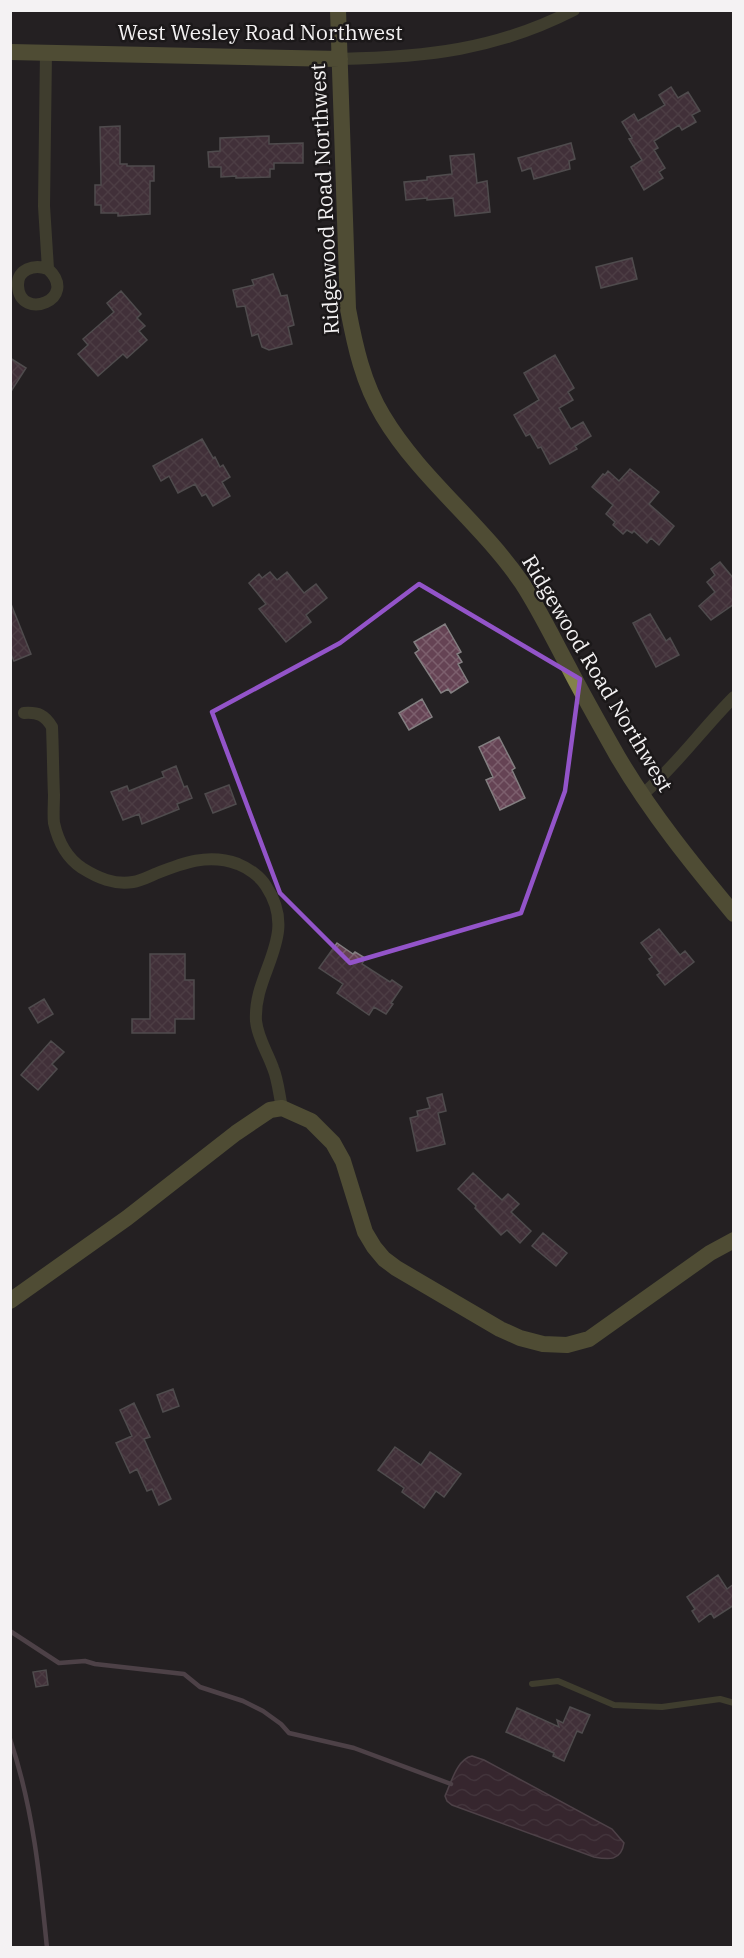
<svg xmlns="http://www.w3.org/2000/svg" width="744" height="1958" viewBox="0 0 744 1958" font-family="'IBM Plex Serif',serif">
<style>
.water{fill:url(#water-waves);stroke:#7f6874;stroke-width:1.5}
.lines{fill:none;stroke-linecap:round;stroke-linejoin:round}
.stream{stroke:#7f6874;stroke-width:4.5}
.building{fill:url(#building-cross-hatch);stroke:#837f81;stroke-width:1.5}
.lane{stroke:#60603d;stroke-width:6}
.street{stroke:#60603d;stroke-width:12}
.secondary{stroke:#83824a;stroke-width:16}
.marked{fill:none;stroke:#9354c9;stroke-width:4.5;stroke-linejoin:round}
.labels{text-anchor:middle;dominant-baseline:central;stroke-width:5;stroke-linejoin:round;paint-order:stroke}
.street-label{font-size:21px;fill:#f4f2f3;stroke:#1b1819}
</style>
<defs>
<pattern id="water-waves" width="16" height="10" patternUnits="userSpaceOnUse" patternTransform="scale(1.5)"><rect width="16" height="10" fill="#4d2d3d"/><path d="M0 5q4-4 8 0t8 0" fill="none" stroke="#674c5a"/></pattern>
<pattern id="building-cross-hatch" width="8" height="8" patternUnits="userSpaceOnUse" patternTransform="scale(1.5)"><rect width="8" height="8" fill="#654354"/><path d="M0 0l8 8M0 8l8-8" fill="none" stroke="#7c5f6d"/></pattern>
</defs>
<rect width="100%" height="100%" fill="#242123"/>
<path class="water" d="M472,1756L484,1760L612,1829L624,1843C621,1861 609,1860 594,1857L452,1805L447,1801L445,1796C451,1783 457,1759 472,1756Z"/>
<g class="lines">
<path class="stream" d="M10,1631L59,1663L85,1661L95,1664L184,1674L200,1687L243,1701L263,1711L281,1724L289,1733L354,1748L451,1784
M10,1739C33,1807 40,1877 47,1948"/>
</g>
<path class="building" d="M671,87L678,98L688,92L700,111L692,115L696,122L682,130L679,125L654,141L658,148L654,150L665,168L659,172L663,178L644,190L631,167L642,160L629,139L632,138L622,122L634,114L638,121L665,105L659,95Z
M120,126V164H127V166H154V181H150V214L118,216V213H101V205H95V185H101L100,127Z
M269,136V144L303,143V163H274V169H270V177L236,178V176L221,177V167H209L208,152L220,151V138Z
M571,143L575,159L569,161L570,169L534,179L531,168L522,171L518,158Z
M474,154L477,183L487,181L490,212L455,216L453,198L427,200V198L406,200L404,182L427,180V177L452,174L450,156Z
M632,258L637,279L601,288L596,267Z
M273,274L281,296L287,295L294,325L288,327L292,344L269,350L262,347L258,334L252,336L245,306L237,307L233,290L254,285L252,280Z
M121,291L141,314L137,318L145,326L139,331L147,340L127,358L123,354L98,376L78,354L88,345L83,339L114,312L107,303Z
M555,355L574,388L568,392L573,400L559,408L571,429L583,422L591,436L575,446L577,449L550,464L541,447L538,448L530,434L526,436L514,415L539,400L524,373Z
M10,358L26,368L10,393Z
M202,439L213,458L215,457L220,467L223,465L230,477L222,482L230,496L213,506L206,494L202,496L195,484L178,493L169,476L161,481L153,466Z
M630,469L659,492L649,504L674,526L659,545L651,538L647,543L634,531L632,533L627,530L623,534L613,525L615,522L606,514L613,505L592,487L603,474L605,475L608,471L619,481Z
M720,562L734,579V604L711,620L699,606L715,592L707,582L715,575L711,569Z
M270,572L277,580L287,572L304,593L316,584L327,598L306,615L311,622L286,642L259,609L266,604L249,583L259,574L262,578Z
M11,604L31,654L14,661L10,652Z
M650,614L666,641L670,638L679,655L656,667L633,623Z
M445,624L461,652L457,654L462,662L458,664L468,682L451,693L448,689L441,693L415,653L419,650L414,642Z
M422,699L432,717L409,730L399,713Z
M499,737L515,768L512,770L525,798L500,810L486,780L493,777L479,747Z
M176,766L184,787L187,786L192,798L177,804L179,809L142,824L139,814L123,820L111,792L127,786L129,791L164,777L162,772Z
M229,785L236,804L213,813L205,794Z
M659,929L680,955L685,951L694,962L665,985L657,975L660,973L649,959L652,957L641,943Z
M337,943L353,954L355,952L365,958L362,964L390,982L392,980L402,987L391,1003L393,1004L386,1014L374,1007L369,1015L337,993L343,984L319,968Z
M150,954H185V980H194V1019H175V1033H132V1019H150Z
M44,999L53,1014L38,1023L29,1008Z
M51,1041L64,1052L52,1064L57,1069L38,1090L21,1075Z
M442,1094L446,1111L438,1113L445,1144L417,1151L410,1118L418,1116L417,1111L430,1108L427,1098Z
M473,1173L502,1200L508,1194L519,1204L511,1212L531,1231L520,1243L507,1230L501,1235L475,1208L476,1206L458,1189Z
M543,1233L567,1253L556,1266L532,1246Z
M173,1389L179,1406L163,1412L157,1395Z
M134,1403L150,1437L144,1439L171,1499L159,1505L152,1489L147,1491L137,1469L130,1473L116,1443L132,1436L120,1410Z
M395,1447L421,1465L430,1452L461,1474L444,1497L436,1491L424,1508L402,1492L404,1488L378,1470Z
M718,1575L727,1589L734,1584V1605L714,1618L711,1613L699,1622L692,1611L695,1609L687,1597Z
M46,1670L48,1685L36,1687L33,1672Z
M570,1707L590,1715L582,1733L577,1731L564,1761L553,1756L554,1753L506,1732L517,1708L559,1727L557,1720L563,1723Z"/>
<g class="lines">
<path class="lane" d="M532,1684L558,1681L614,1705L662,1707L720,1699L734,1703"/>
<path class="street" d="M46,52L44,206L48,269C80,299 20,322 18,286C17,269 34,264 48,269
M340,59C426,57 496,50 574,10
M24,713C38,712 45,715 52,727C53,750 53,773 54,795C54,804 53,814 54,823C58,841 67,858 82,868C98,878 114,885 133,882C140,881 148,877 155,874C183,863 208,853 238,864C248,868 260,876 266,886C300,937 253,971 256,1021C258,1039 267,1051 273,1068C278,1080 279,1094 282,1108
M642,795C676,766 702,729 734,697"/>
<path class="secondary" d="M338,10L348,309C355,346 363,383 383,416C420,478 481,523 522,583C539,609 553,638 568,666C584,697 601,727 618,757C651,813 693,865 734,914
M10,52L340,59
M10,1301L127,1218L236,1133L270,1110L282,1108L311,1121L333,1143L343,1161L365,1232L374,1247L384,1259L396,1268L500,1329L520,1338L543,1344L567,1345L589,1339L710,1253L734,1240"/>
</g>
<path d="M0 0H744V1958H0ZM419,584L580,679L565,791L521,913L350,963L280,893L212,712L340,643Z" fill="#242123" fill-opacity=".55" fill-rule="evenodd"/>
<path class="marked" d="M419,584L580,679L565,791L521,913L350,963L280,893L212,712L340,643Z"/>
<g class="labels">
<g class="street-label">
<text x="260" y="32">West Wesley Road Northwest</text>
<text transform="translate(324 199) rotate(-93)">Ridgewood Road Northwest</text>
<text transform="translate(598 673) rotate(59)">Ridgewood Road Northwest</text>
</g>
</g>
<rect width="744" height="1958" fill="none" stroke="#f4f2f3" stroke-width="24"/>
</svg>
